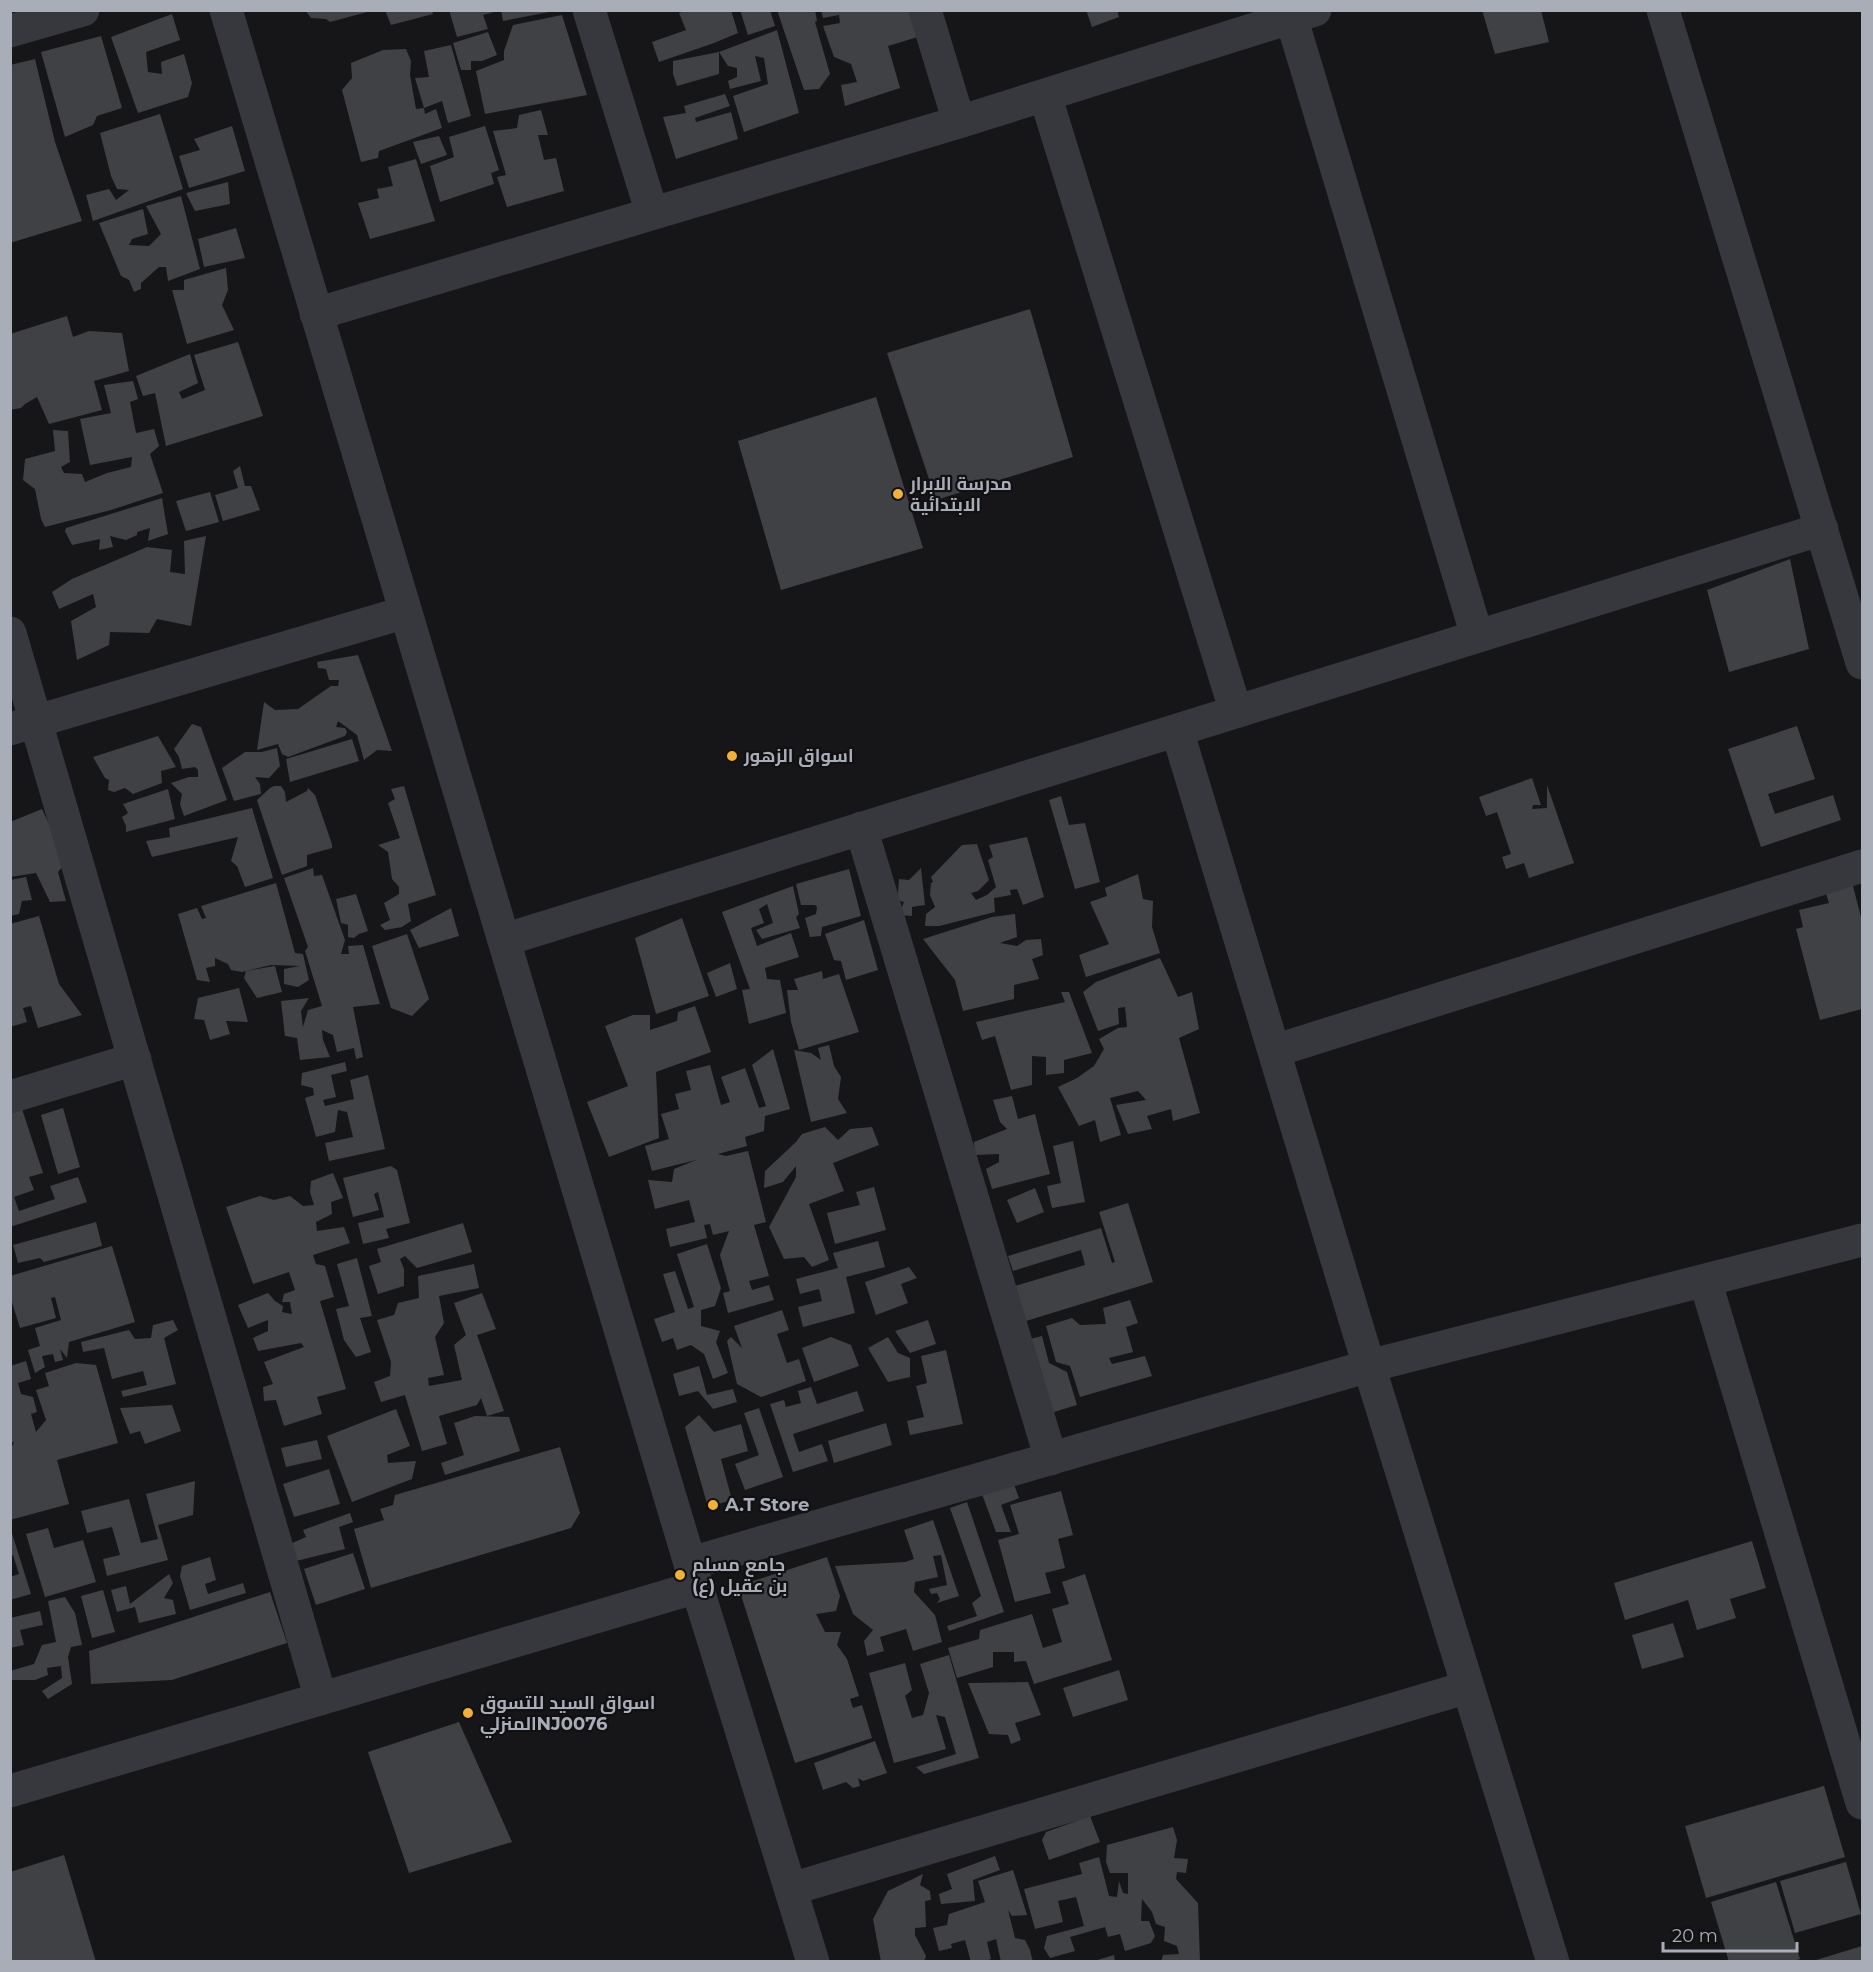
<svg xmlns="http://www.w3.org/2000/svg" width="1873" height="1972" viewBox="0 0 1873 1972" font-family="Montserrat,Cairo,sans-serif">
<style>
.building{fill:#404145}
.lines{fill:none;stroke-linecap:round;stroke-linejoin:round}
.minor{stroke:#37383d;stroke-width:33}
.poi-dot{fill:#f2b134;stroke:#111113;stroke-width:2}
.labels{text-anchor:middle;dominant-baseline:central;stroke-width:4.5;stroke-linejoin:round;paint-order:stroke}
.poi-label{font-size:18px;font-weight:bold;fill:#a8adb8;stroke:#111113;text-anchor:start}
</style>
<rect width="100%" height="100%" fill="#161618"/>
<path class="building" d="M305,10H371V11L330,22L326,19L311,18Z
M385,10H432L433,14L391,25Z
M449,10H498V11L483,15L488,29L457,37Z
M501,10H548L549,12L503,21Z
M687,10H731L738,33L714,43L659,62L652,42L686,30L679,13Z
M740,10H770L775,26L748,35Z
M777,10H815L817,21L815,22L830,74L819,89L804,90Z
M821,10H913L921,36L888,46L900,88L845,106L841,85L857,82L851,64L834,57L823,26L840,23L839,15L823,18Z
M1086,10H1117L1119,17L1092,27Z
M1482,10H1541L1549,42L1495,54Z
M172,14L180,40L146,52L148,72L162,74L161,62L184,54L192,83L188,97L138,113L111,37Z
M562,15L587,95L485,114L476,71L504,60V51L513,25Z
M777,30L799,113L744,132L733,96L768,84L764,58L755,56L761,81L730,89L728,81L737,77V68L728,66L719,52Z
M488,32L497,55L482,61H471V70H461L453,43Z
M101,36L122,108L97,116L93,125L65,137L41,52Z
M451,45L471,116L448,123L442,101L424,108L415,78L429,77L424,51Z
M406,49L411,61L410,75L416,109L424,108L425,114L436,109L442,128L379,151L378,158L361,162L342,90L352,78L351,63L383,50Z
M719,52V74L677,86L673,74V61Z
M35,59L55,142L82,221L10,243V65Z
M725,94L730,106L695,118L696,122L731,112L738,139L676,159L663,117L686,113L684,106Z
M541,110L548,135H538L544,160L556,158L564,191L507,207L497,177L506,175L493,131L517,128L519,115Z
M160,114L183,189L93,221L86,195L109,189L116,200L129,190L117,189L111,176L100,133Z
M232,126L245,171L189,188L179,156L200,150L194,139Z
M485,126L499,170L491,173L494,184L440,202L430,166L454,157L449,137Z
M439,136L447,155L421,164L413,142Z
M416,159L435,221L370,239L358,203L379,198L377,189L393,186L388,167Z
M228,182L230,204L195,211L186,193Z
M181,196L200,269L168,281L166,267H159L141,283V289L134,292L129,280L121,276L99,223L143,209L148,234L132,239L129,245L149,246L161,234L146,206Z
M236,228L245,258L204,267L198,239Z
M226,268L228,290L222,305L234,330L187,344L172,290H184V280Z
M1030,309L1073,457L936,500L887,353Z
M67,316L73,337L89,331L122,333L129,371L94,381L102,410L49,424L37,397L25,404L21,408L10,410V334Z
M238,342L263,416L166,446L155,393L143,396L136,376L190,354L198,383L179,392L182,399L205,390L194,355Z
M133,381L138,399L130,402L136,433L154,429L159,446L150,454L163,493L111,510L45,527L41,519L35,489L23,480L25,459L55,451L53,430L68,431L70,462L61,467L64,473L82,474L85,482L107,473L131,467L132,457L90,465L80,419L111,413L104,385Z
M876,397L923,548L781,590L738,441Z
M240,466L245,486H251L260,510L223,521L215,495L238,488L233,471Z
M210,492L219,522L186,531L176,501Z
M162,498L168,534L148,541L150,528L137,532V535L126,540L110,536L113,547L99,550L100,539L72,545L65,531L66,528Z
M206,536L191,626L157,619L149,633L110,632L109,645L77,660L71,621L96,607L93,594L59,609L52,592L72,579L147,547L172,550L170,572L185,574L184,541Z
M1790,559L1809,649L1729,672L1707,590Z
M358,655L392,751L377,750L364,760L357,735L338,721L336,727L345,728L347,732L345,736L288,757L282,754L278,744L257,750L264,702L275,710L298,709L331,686H338L339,680H329L326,669L318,668L317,662Z
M192,724L201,727L227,800L184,816L180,804L182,794L171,783L189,777H198V770L195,767L182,769L179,757L174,749Z
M1797,726L1815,779L1768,794L1775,814L1833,795L1841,820L1761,847L1728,749Z
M158,736L176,767L161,771L162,783L133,794L125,788L114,792L108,790L109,780L105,778L93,757Z
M352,739L359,761L290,782L286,759Z
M277,748L280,766L269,778L255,777L260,784L261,794L234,801L222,768L245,752H262Z
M1532,778L1541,805H1533L1532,809L1547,808V785L1574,863L1529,878L1524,863L1506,869L1502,857L1511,854L1497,812L1486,816L1479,797Z
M274,786H281L285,792L286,802L307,791L308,788L315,795L332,844V848L307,855V866L282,875L257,800L270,788Z
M404,786L436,895L408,904L411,921L402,927L385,930L380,925L390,920L384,903L399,894V887L392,879L388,852L378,845L400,838L388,803L395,799L391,789Z
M168,789L175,819L126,832V826L122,817L128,813L123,804Z
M1061,796L1069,825L1085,823L1100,882L1075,889L1049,800Z
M252,808L273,878L245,887L237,866L231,861L238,837L152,857L146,841L170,837L169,828Z
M42,809L67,862L58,872L66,901L50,902L36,873L10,877V822Z
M1027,837L1044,897L1023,905L1017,889L1010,890L1011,895L994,898L995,912L939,926H925L926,914L935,907L930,895L931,883L933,882L931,877L962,845L977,844L989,880L978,891L971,893L976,900L987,895L996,887L988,860L993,857L989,845Z
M313,868L314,876L322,875L345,940L341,954H349L348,946L363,945L380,1004L353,1007L363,1057L356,1059L354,1048L337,1052L333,1035L322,1030L323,1040L330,1057L300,1060L297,1038L285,1036L281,1001L309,998L301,1011L303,1027L308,1010L322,1006L305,951L308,947L284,878Z
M921,868L925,905L912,907V916L899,915L904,902L894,899L898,893L899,879L909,880Z
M849,869L861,916L822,927L821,936L810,937L805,918L816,914L817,907L815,905H801L796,884Z
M1138,874L1143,899L1153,901L1152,927L1160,953L1086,977L1079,955L1109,944L1090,902L1107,896L1105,888Z
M26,877L32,900L22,901L19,914L10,916V880Z
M276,883L295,953L303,954L309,980L298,987L284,984V969L300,966L271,965L242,972L231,970L228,964L215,958V966L206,968L210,982L197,980L178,914L197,908L202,919L206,918L201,906Z
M1848,884L1853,886L1862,921V1009L1820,1020L1796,929L1803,927L1799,910L1829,903L1825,890Z
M793,886L799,914L796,917L800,928L762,939L756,930L773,923L767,904L759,909L764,923L751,928L757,946L791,933L799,957L765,968L767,979L780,980L786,1013L749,1024L742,990L750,989L722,912Z
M356,894L368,931L359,934L354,938L348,937V925L341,923L336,899Z
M451,908L459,936L419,948L410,930Z
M1015,914L1017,937L1000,943L1017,946L1026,940L1041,939L1043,955L1032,959L1039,979L1014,985V999L963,1011L955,980L923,939L992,917Z
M39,916L59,984L82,1015L38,1028L31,1006L23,1008L27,1022L10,1027V924Z
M682,918L709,996L656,1014L635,938Z
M864,920L878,970L846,980L841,961L834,960L825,934Z
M407,934L429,999L412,1016L391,1008L372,946Z
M1160,958L1178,997L1192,992L1199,1029L1179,1038L1200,1113L1173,1121L1171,1109L1147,1116L1152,1129L1128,1134L1116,1105L1146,1100L1138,1091L1110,1098L1121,1135L1100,1142L1095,1120L1079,1126L1058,1087L1077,1078L1094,1066L1104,1049L1099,1039L1118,1028L1127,1027L1125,1007L1118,1008L1119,1024L1098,1031L1083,992L1096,982Z
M730,963L737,989L716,997L707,973Z
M275,966L282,992L257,998L244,978L246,971Z
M822,971L823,979L839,974L859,1032L799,1050L791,1022L787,990H798L794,979Z
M239,988L248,1022L226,1021L230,1034L210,1040L204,1020L194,1019L198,998Z
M1061,992H1069L1092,1053L1064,1060V1073L1046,1075V1057L1032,1056V1085L1011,1090L995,1036L982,1040L976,1022L1065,1002Z
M695,1006L711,1052L656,1072L659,1138L609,1157L587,1102L628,1086L605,1026L633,1015H650V1030L677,1021L678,1012Z
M829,1045L834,1066L841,1077L838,1099L847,1113L811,1122L794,1050L811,1053L821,1060L818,1048Z
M773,1049L790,1109L765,1116L764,1131L745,1137L747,1146L718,1154L726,1156L748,1151L766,1222L754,1225L769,1276L749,1281L752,1290L769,1285L774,1300L728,1313L723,1293L730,1291L720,1255L729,1231L713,1235L710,1224L704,1225L707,1238L670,1247L666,1229L695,1222L689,1200L655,1209L648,1180L672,1182L674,1169L696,1160L652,1171L645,1146L669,1139L661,1114L679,1109L675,1094L691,1090L686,1071L710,1065L721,1105L730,1102L721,1077L745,1068L759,1108L766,1106L752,1065Z
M345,1062L347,1071L331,1075L336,1097L323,1100L325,1106L354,1099L350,1080L368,1075L385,1149L329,1161L325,1143L353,1137L347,1112L338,1110L335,1132L316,1137L305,1098L314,1095L313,1088L301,1085L302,1073Z
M1012,1096L1018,1119L1035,1114L1050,1174L992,1189L986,1169L999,1162V1154L975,1155L974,1142L1007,1129L1000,1122L993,1100Z
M21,1106L43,1173L29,1177L34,1190L14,1197L19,1211L55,1199L50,1186L78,1177L87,1202L10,1227V1110Z
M63,1108L80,1167L58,1174L41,1115Z
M825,1127L838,1140L850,1129L872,1127L879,1145L833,1163L844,1191L809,1204L829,1260L812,1267L804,1257L784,1259L769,1227L796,1177V1166L783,1182L764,1188L765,1171L796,1142L802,1134Z
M1073,1141L1085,1202L1052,1208L1047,1186L1061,1183L1053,1146Z
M391,1166L397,1170L410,1223L386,1229L389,1238L363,1244L358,1223L384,1217L378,1192L374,1194L379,1210L353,1217L343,1178Z
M333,1173L343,1198L331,1202L332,1214L316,1222L317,1231L344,1227L350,1243L313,1255L316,1264L325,1266L334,1297L320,1301L346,1389L317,1397L322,1414L284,1426L276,1400L264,1401L263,1387L273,1384L264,1362L304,1347L301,1343L258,1351L253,1338L268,1331V1320L248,1328L238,1305L268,1293L275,1301L283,1306L282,1312L292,1314L290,1302H282L284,1294L295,1290L289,1272L253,1284L226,1207L260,1196L274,1200L290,1196L303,1206L314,1205L310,1192L311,1181Z
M874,1187L886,1230L835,1244L827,1213L860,1205L856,1192Z
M1035,1188L1044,1212L1017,1223L1007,1200Z
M1128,1203L1153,1282L1026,1321L1015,1286L1085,1265L1081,1250L1013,1271L1008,1256L1101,1228L1112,1263L1115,1262L1099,1212Z
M96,1222L102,1246L44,1262L40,1258L18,1263L13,1245Z
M463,1223L472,1252L417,1268L405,1256L400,1259L404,1269V1286L378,1294L369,1266L381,1262L377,1249Z
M878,1241L885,1267L846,1277L855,1313L803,1327L798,1307L822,1301L819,1289L800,1294L796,1279L838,1268L833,1253Z
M707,1244L721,1288L715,1306L701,1310V1326L720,1331L716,1342L728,1373L713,1379L704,1354L691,1345L677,1350L673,1338L662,1342L654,1319L675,1312L663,1274L675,1271L688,1309L694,1307L677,1254Z
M112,1246L135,1322L69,1342L67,1358L60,1349L63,1360L55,1362L53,1354L42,1356L45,1367L35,1373L28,1350L40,1346L35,1328L61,1320L55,1297L51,1298L56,1318L20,1328L10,1296V1276Z
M357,1258L372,1316L360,1318L371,1352L356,1357L344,1340L336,1309L349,1306L337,1264Z
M474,1264L479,1288L439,1296L444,1323L435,1337L444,1375L428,1378L429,1386L462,1380L454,1345L466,1335L454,1303L482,1293L496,1329L477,1335L504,1411L487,1416L481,1398L477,1405L439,1416L447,1444L422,1451L405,1395L381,1402L374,1382L390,1376L391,1362L377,1320L394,1315L398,1303L419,1298L418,1276Z
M909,1267L917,1278L901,1284L908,1303L876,1315L865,1282Z
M1130,1300L1138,1323L1126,1327L1133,1352L1109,1358L1112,1364L1145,1356L1152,1376L1080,1397L1070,1366L1056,1362L1046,1326L1072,1318L1080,1325L1106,1324L1103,1308Z
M782,1310L789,1330L777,1334L787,1363L799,1359L806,1381L761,1397L737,1384L727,1341L731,1337L742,1348L734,1326Z
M173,1320L178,1330L164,1338L176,1384L123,1397L121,1391L147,1385L143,1371L112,1379L104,1348L83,1352L81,1342L129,1330L135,1339L151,1338L153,1325Z
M928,1320L936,1344L910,1353L895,1331Z
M1042,1336L1049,1363L1067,1372L1077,1405L1044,1415L1022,1341Z
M831,1337L851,1345L859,1366L814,1382L802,1348Z
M888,1337L898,1353L910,1358V1377L888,1382L868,1348Z
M946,1350L963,1424L910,1435L907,1421L924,1417L916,1386L927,1383L921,1356Z
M26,1361L31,1379L18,1383L21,1394L33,1397L37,1412L31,1414L36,1432L46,1420L36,1390L49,1386L45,1373L76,1363L96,1365L118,1443L57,1460L69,1504L10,1520V1451L14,1442L10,1443V1366Z
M699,1366L707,1395L733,1389L737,1402L713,1409L698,1391L679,1396L673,1374Z
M811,1387L817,1404L857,1391L864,1411L793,1434L799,1452L822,1444L828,1461L793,1472L770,1404L784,1400L786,1407L801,1403L798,1391Z
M172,1405L181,1431L145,1444L140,1431L130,1434L120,1408Z
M759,1408L783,1477L745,1490L735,1464L759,1455L744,1413Z
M396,1409L410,1446L387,1455L388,1463L416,1461L412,1479L352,1502L327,1436Z
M699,1415L714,1432L741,1424L748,1451L721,1459L732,1500L708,1507L685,1427Z
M475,1416L509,1417L520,1451L445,1475L441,1463L464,1455L454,1423Z
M886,1423L892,1445L834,1463L828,1441Z
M317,1440L322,1459L286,1467L281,1448Z
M560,1447L580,1513L571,1528L371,1588L354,1529L384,1520L380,1509L393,1505L395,1495Z
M329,1469L340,1504L294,1517L283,1484Z
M1010,1474L1019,1498L1001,1505L1011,1532H996L979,1486Z
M195,1481L193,1515L158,1525L168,1560L107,1576L103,1559L120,1555L112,1527L87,1533L81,1511L129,1499L141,1543L158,1539L146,1494Z
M1061,1491L1073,1535L1058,1539L1065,1568L1045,1573L1051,1593L1015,1602L998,1540L1019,1534L1010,1505Z
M967,1502L1004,1612L949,1631L947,1626L977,1616L972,1603L981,1596L950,1508Z
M350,1513L353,1522L339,1527L345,1549L296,1561L290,1544L306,1537L303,1530Z
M933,1520L959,1596L937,1603L940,1599L937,1593L931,1594L929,1589L947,1585L941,1555L933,1556L938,1577L915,1582L914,1592L935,1615L942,1642L913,1651L906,1629L880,1637L884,1651L867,1656L864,1641L873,1630L853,1614L835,1566L905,1562L914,1559L904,1530Z
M10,1527L31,1594L10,1600V1577L19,1574L13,1555L10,1556Z
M48,1528L54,1548L83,1540L96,1582L45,1597L26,1534Z
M1752,1541L1766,1588L1730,1599L1736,1618L1697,1630L1688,1600L1625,1620L1614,1583Z
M353,1553L365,1589L316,1605L304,1569Z
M210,1557L216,1580L205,1584L208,1594L243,1583L246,1593L190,1610L180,1576L182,1566Z
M827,1557L840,1596L836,1611L816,1614L825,1632H841L837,1645L847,1659L859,1696L850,1699L853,1708L862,1705L872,1738L795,1763L738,1586Z
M169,1574L173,1583L164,1598L173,1600L176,1614L139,1623L135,1607L117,1612L111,1590L126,1586L130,1604Z
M1085,1574L1112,1660L1034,1684L1026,1661L1014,1662V1652H993V1667L957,1678L948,1648L979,1639L980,1630L1032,1614L1043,1648L1062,1642L1052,1609L1069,1604L1062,1582Z
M103,1590L115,1632L92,1638L81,1596Z
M270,1592L287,1643L172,1680L91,1684L89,1651Z
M65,1597L75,1613L82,1645L71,1647L68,1657L72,1684L48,1699L42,1691L62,1678L61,1666L47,1668L48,1675L35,1680H10V1671L34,1664L42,1645L56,1642L48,1601Z
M40,1611L43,1625L20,1630L24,1645L10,1648V1618Z
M1673,1623L1684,1657L1642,1669L1632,1635Z
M949,1655L979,1758L924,1774L916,1767L956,1754L945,1717L936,1715L946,1749L894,1763L869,1673L905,1663L912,1690L905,1696L912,1718L923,1715L929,1693L920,1664Z
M1119,1670L1128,1700L1073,1717L1063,1688Z
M1028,1682L1041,1715L1015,1723L1021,1740L1011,1744L1008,1735L989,1734L968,1683Z
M459,1722L512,1842L409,1873L368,1752Z
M875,1741L887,1773L863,1781L858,1778L860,1786L853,1788L846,1782L823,1790L814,1763Z
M1824,1786L1845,1857L1706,1898L1685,1826Z
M1090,1816L1100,1842L1049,1860L1042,1840L1046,1832Z
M1173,1827L1177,1840L1174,1858L1188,1859L1186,1873L1177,1872L1176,1879L1198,1903L1200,1962H1161L1163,1955L1179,1954L1177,1946L1164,1941L1165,1927L1156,1924L1152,1912L1142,1899L1141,1921H1149L1155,1936L1151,1943L1125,1951L1120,1934L1108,1937L1105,1927L1070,1937L1075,1951L1050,1958L1044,1948L1047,1936L1084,1926L1076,1897L1058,1901L1063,1922L1035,1929L1024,1889L1082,1874L1079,1863L1099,1857L1109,1896L1117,1897L1119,1881L1123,1893L1128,1894V1873H1110L1106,1862L1107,1845Z
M64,1855L96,1962H10V1872Z
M995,1856L1000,1870L973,1880L975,1901L941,1904L939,1894L952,1889L947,1874Z
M1846,1862L1861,1914L1795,1933L1780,1881Z
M1013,1870L1027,1915L1012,1916L1008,1910L1015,1938L1025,1940L1030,1950L1033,1962H1001L996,1939L987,1942L991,1959L982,1962H971L965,1940L951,1944L952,1948L939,1951L933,1928L947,1925L949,1914L985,1902L978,1881Z
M923,1874L920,1885L930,1891L931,1900L925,1901L926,1927L915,1928V1935L926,1956L924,1962H881L873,1919L888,1891Z
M1776,1882L1800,1959L1790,1962H1729L1711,1902Z
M1862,1946V1962H1813V1961Z
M1114,1955L1115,1962H1094V1961Z"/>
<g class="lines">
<path class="minor" d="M226,10L697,1587L813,1962
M589,10L652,213
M925,10L959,122
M1289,10L1477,636
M1663,10L1862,663
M10,31L83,10
M1045,95L1236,712
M316,314L959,122L1315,10
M10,633L321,1699
M10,729L406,612
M1177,730L1369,1366L1553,1962
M861,828L1051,1459
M504,940L1822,529
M1274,1051L1862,866
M10,1097L135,1059
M1705,1280L1862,1803
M691,1563L1369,1366L1862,1240
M10,1791L697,1587
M791,1889L1468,1687"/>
</g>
<g class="poi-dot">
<circle cx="898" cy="494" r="6"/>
<circle cx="732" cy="756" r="6"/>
<circle cx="713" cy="1505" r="6"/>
<circle cx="680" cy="1575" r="6"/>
<circle cx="468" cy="1713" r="6"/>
</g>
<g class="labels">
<g class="poi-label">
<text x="910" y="484">مدرسة الابرار<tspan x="910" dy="21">الابتدائية</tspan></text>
<text x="744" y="756">اسواق الزهور</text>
<text x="725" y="1505">A.T Store</text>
<text x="692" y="1565">جامع مسلم<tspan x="692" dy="21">بن عقيل (ع)</tspan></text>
<text x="480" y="1703">اسواق السيد للتسوق<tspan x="480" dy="21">المنزليNJ0076</tspan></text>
</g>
</g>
<rect width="1873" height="1972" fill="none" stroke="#a8adb8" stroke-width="24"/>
<path d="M1663 1942v9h134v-9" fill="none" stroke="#a8adb8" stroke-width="3"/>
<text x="1672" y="1942" font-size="18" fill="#a8adb8" stroke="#111113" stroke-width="4.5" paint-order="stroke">20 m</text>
</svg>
